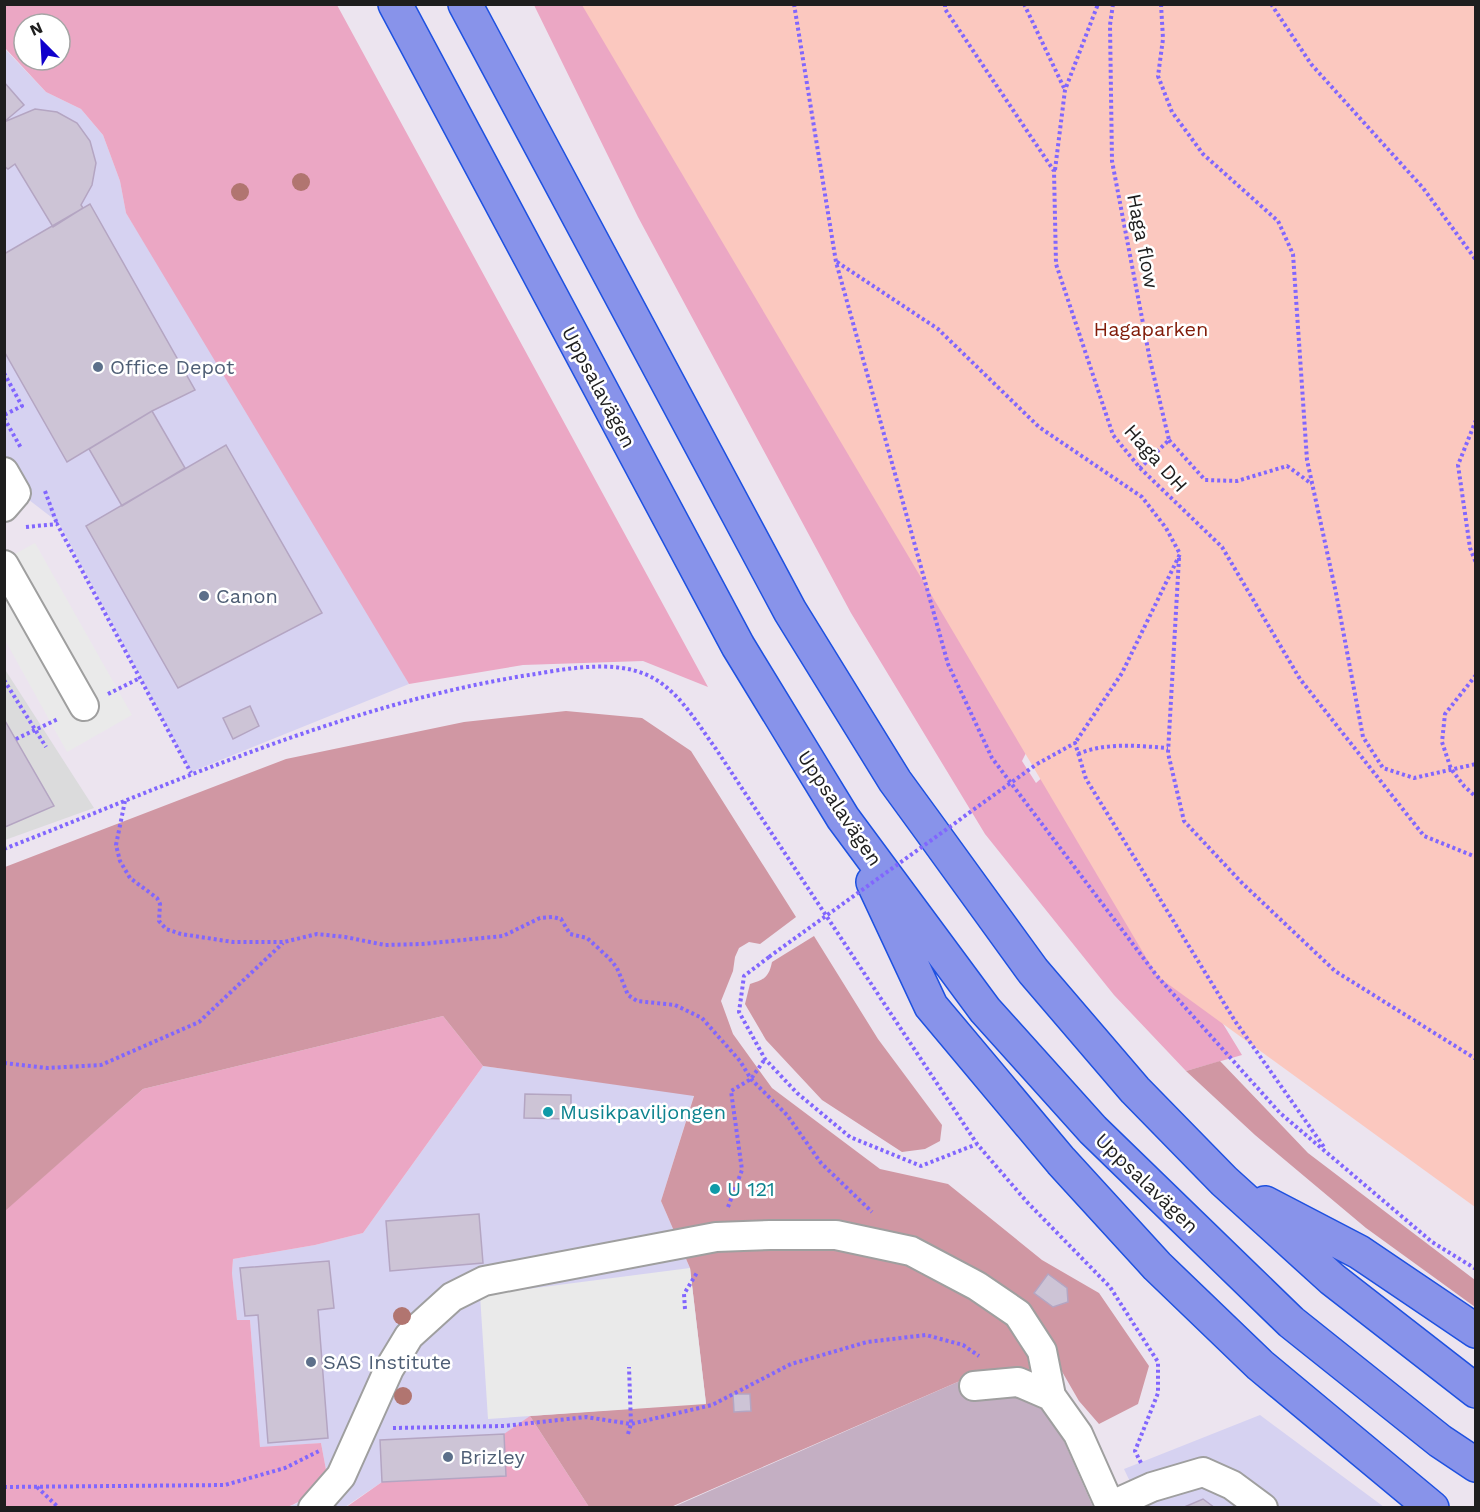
<svg xmlns="http://www.w3.org/2000/svg" width="1480" height="1512" viewBox="0 0 1480 1512" font-family="'Work Sans',sans-serif">
<style>
.residential{fill:#dbdbdc}
.commercial{fill:#d6d2f1}
.construction{fill:#c4afc3}
.grass{fill:#eba7c4;fill-rule:evenodd}
.forest{fill:#d097a3}
.park{fill:#fbc8bf}
.parking{fill:#eaeaea}
.building{fill:#cdc4d6;stroke:#b4a5c2;stroke-width:1.5}
.lines{fill:none;stroke-linecap:round;stroke-linejoin:round}
.minor-casing{stroke:#9f9f9f;stroke-width:32}
.highway-casing{stroke:#1e51e0;stroke-width:36}
.path{stroke:#8166fe;stroke-width:4;stroke-dasharray:3 3;stroke-linecap:butt}
.minor{stroke:#fff;stroke-width:28}
.highway{stroke:#8893ea;stroke-width:33}
.path-bridge{stroke:#8166fe;stroke-width:4;stroke-dasharray:3 3;stroke-linecap:butt}
.tree{fill:#b17570}
.service-dot{fill:#5c6f8a;stroke:#fff;stroke-width:2}
.culture-dot{fill:#0f9aa8;stroke:#fff;stroke-width:2}
.labels{text-anchor:middle;dominant-baseline:central;stroke-width:5;stroke-linejoin:round;paint-order:stroke}
.street-label{font-size:20px;fill:#1e1e1e;stroke:#fff}
.park-label{font-size:20px;fill:#801b08;stroke:#fff}
.service-label{font-size:20px;fill:#4e5e75;stroke:#fff;text-anchor:start}
.culture-label{font-size:20px;fill:#0d838f;stroke:#fff;text-anchor:start}
</style>
<rect width="100%" height="100%" fill="#ece4ef"/>
<path class="residential" d="M4,668L94,808L5,840H4Z"/>
<path class="commercial" d="M4,48L46,92L81,109L103,135L120,181L126,213L312,512L409,684L191,772L59,523L20,493L5,467Z
M483,1066L694,1095L661,1201L690,1268L706,1404L530,1416L506,1476L382,1482L345,1507H287L296,1504L327,1475L321,1443L260,1448L250,1320L237,1321L232,1273L233,1259L315,1245L363,1233Z
M1260,1415L1384,1507H1142L1124,1469Z"/>
<path class="construction" d="M1030,1372L1064,1441L1093,1507L671,1508L969,1377Z"/>
<path class="grass" d="M5,4L337,5L708,687L643,661L523,665L409,684L126,213L120,181L103,135L81,109L46,92L5,48ZM24,24H60V60H24Z
M534,5H736L913,453L1030,745L1022,761L1036,783L1045,775L1067,768L1242,1055L1186,1071L1114,995L985,834L851,613L638,217Z
M443,1016L483,1066L363,1233L315,1245L233,1259L232,1273L237,1320H250L260,1447L321,1443L327,1475C315,1489 305,1501 287,1507H5L4,1211L143,1089Z
M530,1416L589,1507L345,1508L382,1482L505,1476L504,1434Z"/>
<path class="forest" d="M566,711L642,718L691,751L796,917L760,944L749,942L739,948L735,957L733,971L721,1001L733,1034L772,1088L880,1169L948,1184L1042,1260L1099,1293L1149,1366L1138,1404L1099,1424L1079,1401L1053,1356L1030,1372L969,1377L671,1507H589L530,1416L706,1403L690,1268L661,1201L694,1096L483,1066L443,1016L143,1089L5,1211V867L286,759L464,722Z
M814,936L878,1039L942,1125L940,1141L925,1149L902,1152L822,1100L766,1040L745,1004L750,984C764,980 769,977 772,962Z
M1220,1061L1308,1153L1475,1280V1307L1366,1228L1255,1135L1186,1071Z"/>
<path class="park" d="M582,5H1475V1207L1157,976Z"/>
<path class="parking" d="M35,543L132,715L67,752L5,640L4,560Z
M690,1268L706,1404L488,1419L480,1295Z"/>
<path class="building" d="M4,82L24,105L4,122Z
M35,109L57,112L77,123L90,141L96,163L92,185L81,205L83,208L53,227L15,164L8,169L4,166V122Z
M90,204L195,390L152,411L67,462L4,351V254Z
M152,411L185,468L122,506L89,449Z
M226,445L322,613L178,688L86,526Z
M250,706L259,726L233,739L223,718Z
M4,719L54,806L5,827L4,825Z
M525,1094L571,1095V1119L524,1118Z
M479,1214L483,1263L390,1271L386,1221Z
M329,1261L334,1308L318,1310L328,1438L268,1443L258,1315L245,1316L240,1268Z
M1048,1274L1067,1288L1068,1302L1053,1307L1034,1293Z
M733,1394H750L751,1411L734,1412Z
M504,1434L506,1476L382,1482L380,1440Z
M1203,1499L1215,1508H1182Z"/>
<g class="lines">
<g class="minor-casing">
<path id="minor" d="M4,472L16,493L4,507
M4,565L84,706
M974,1386L1018,1382L1051,1396L1078,1434L1111,1508
M1110,1506L1152,1487L1203,1472L1232,1485L1263,1508
M313,1508L341,1476L389,1369L409,1336L452,1297L484,1281L716,1237L770,1235H836L911,1251L977,1286L1018,1314L1042,1351L1051,1396"/>
</g>
<g class="highway-casing">
<path id="highway" d="M395,4L738,646L843,818L985,1010L1093,1130L1291,1322L1440,1441L1476,1465
M465,4L790,611L895,781L930,829L1033,971L1135,1090L1224,1181L1332,1279L1476,1391
M873,882L931,1006L1061,1161L1157,1266L1260,1365L1432,1508
M1265,1203L1359,1252L1476,1331"/>
</g>
<path class="path" d="M794,4L836,262L948,664L992,758L1157,976L1280,1113L1432,1242L1476,1269
M945,4V9L1054,171L1056,264L1113,435L1140,468L1222,547L1300,679L1424,836L1476,857
M1024,4L1065,90
M1113,4L1110,25L1112,161L1150,360L1169,440L1140,468
M1161,4L1163,39L1158,76L1172,112L1203,154L1278,221L1293,254L1307,460L1336,593L1363,737L1383,768L1414,778L1476,764
M1271,4L1311,64L1423,188L1476,260
M1055,170L1065,90L1098,4
M837,262L938,329L1039,427L1142,497L1166,528L1180,554L1122,673L1075,743
M4,373L22,406L4,415
M4,418L21,448
M1476,420L1458,465L1470,548L1476,563
M1169,440L1205,480L1237,481L1287,466L1312,484
M45,491L57,524
M26,527L57,524L191,773
M1179,558L1168,753L1184,821L1242,883L1335,971L1476,1059
M1476,675L1445,714L1442,742L1451,769L1464,786L1476,797
M4,680L46,747
M108,694L140,678
M16,739L58,719
M1078,754C1106,742 1138,746 1168,748
M1037,764L1075,743L1086,779L1235,1021L1324,1147
M125,801L116,845L120,861L130,878L157,898L160,904L159,921L166,929L181,934L233,942H284L317,934L345,937L385,945L422,944L503,936L540,918L553,917L561,919L570,934L587,938L609,958L617,968L628,995L637,1001L675,1005L702,1018L740,1061L751,1079L787,1115L821,1163L872,1212
M4,849C176,782 346,704 529,675C565,669 610,660 645,674C678,688 696,722 716,749L977,1144L1027,1202L1110,1287L1158,1362V1393L1135,1451L1141,1463
M769,957L744,976L739,1012L765,1059L797,1093L850,1137L921,1166L977,1144
M4,1063L47,1068L101,1065L199,1022L283,943
M728,1207L742,1170L731,1091L751,1079L765,1059
M685,1309L684,1294L698,1271
M393,1428L504,1426L586,1417L631,1424L712,1405L791,1364L867,1342L926,1335L963,1345L979,1356
M628,1434L631,1424L629,1367
M4,1487L225,1485L285,1468L321,1450
M37,1487L59,1508"/>
<use href="#minor" class="minor"/>
<use href="#highway" class="highway"/>
<path class="path-bridge" d="M769,957L1037,764"/>
</g>
<g class="tree">
<circle cx="301" cy="182" r="9"/>
<circle cx="240" cy="192" r="9"/>
<circle cx="402" cy="1316" r="9"/>
<circle cx="403" cy="1396" r="9"/>
</g>
<g class="service-dot">
<circle cx="98" cy="367" r="6"/>
<circle cx="204" cy="596" r="6"/>
<circle cx="311" cy="1362" r="6"/>
<circle cx="448" cy="1457" r="6"/>
</g>
<g class="culture-dot">
<circle cx="548" cy="1112" r="6"/>
<circle cx="715" cy="1189" r="6"/>
</g>
<g class="labels">
<g class="street-label">
<text transform="translate(1143 241) rotate(79)">Haga flow</text>
<text transform="translate(599 387) rotate(62)">Uppsalavägen</text>
<text transform="translate(1156 458) rotate(48)">Haga DH</text>
<text transform="translate(840 808) rotate(56)">Uppsalavägen</text>
<text transform="translate(1147 1183) rotate(44)">Uppsalavägen</text>
</g>
<g class="park-label">
<text x="1151" y="329">Hagaparken</text>
</g>
<g class="service-label">
<text x="110" y="367">Office Depot</text>
<text x="216" y="596">Canon</text>
<text x="323" y="1362">SAS Institute</text>
<text x="460" y="1457">Brizley</text>
</g>
<g class="culture-label">
<text x="560" y="1112">Musikpaviljongen</text>
<text x="727" y="1189">U 121</text>
</g>
</g>
<rect width="1480" height="1512" fill="none" stroke="#1e1e1e" stroke-width="12"/>
<g transform="translate(42 42) rotate(336)"><circle r="28" fill="#ffffff" stroke="#a5a5a5" stroke-width="1.5"/>
<path d="M0-4.5L10 22L0 15L-10 22Z" fill="#1000cc"/>
<text y="-9" font-size="16" font-weight="bold" text-anchor="middle" fill="#1e1e1e">N</text>
</g>
</svg>
